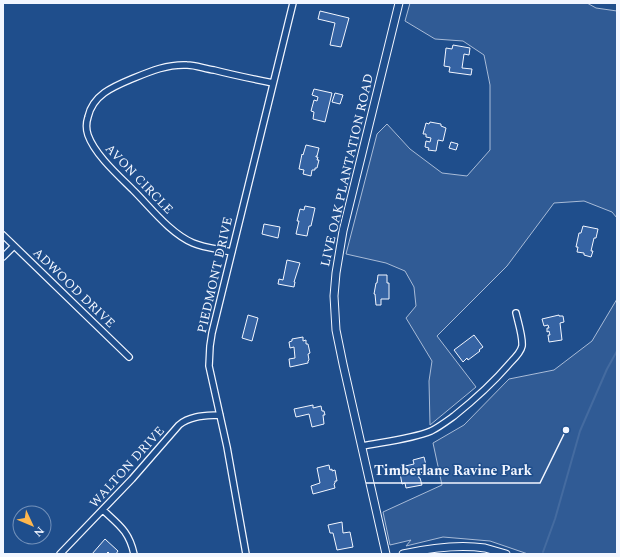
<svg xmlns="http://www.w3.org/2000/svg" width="620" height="557" viewBox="0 0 620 557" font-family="Spectral,serif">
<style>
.built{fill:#305b95;stroke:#a8bbd7}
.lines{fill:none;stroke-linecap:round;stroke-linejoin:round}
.stream{stroke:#446ba0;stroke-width:2}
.building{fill:#3563a3;stroke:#f2f6ff}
.minor-casing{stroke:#f2f6ff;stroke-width:8}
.tertiary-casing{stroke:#f2f6ff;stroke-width:9}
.minor{stroke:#1f4e8c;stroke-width:5.5}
.tertiary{stroke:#1f4e8c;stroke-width:7}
.labels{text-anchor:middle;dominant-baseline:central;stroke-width:3;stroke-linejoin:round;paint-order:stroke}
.street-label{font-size:13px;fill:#f2f6ff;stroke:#1f4e8c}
.leader{fill:none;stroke:#f2f6ff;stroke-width:1.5}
.callout-dot{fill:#f2f6ff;stroke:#1f4e8c;stroke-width:1.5}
.callout-label{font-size:14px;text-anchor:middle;font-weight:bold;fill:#f2f6ff;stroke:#1f4e8c;stroke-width:3;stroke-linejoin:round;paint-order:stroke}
</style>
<rect width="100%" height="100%" fill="#1f4e8c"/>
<path class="built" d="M410,3H587L596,8L617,11V218L612,212L584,201L554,203L507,266L437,336L476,387L430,425L429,381L432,361L406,318L416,306L414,287L405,271L386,263L346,254L377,134L387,124L410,149L442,173L467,176L490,150V85L484,55L463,41L435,39L405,21Z
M617,299V554H528L490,541L443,537L406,546L411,540L390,545L383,512L442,485L433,443L464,425L509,379L554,370L592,341Z"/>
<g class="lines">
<path class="stream" d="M543,552L555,519L580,431L607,369L617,351"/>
</g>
<path class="building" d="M320,11L349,18L341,47L330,45L335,23L318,19Z
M453,45L470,48L469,55L464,54L462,68L472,69L471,75L449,72L450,67L444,66L446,48L452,49Z
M314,89L332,93L325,122L313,119L314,112L311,111L314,100L317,101L318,97L312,95Z
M335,93L343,95L340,104L332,102Z
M430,122L441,124V126L446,128L443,141L438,140L436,151L428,150L429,148L425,147L426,141L430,142L431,138L426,137V134H423L426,123L429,124Z
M451,142L458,144L456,150L449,148Z
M306,145L319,148L317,156H316V157H318L317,160H319L317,168H315V170H312L311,176L303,174L304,170L299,169L302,154L303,155Z
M305,206L315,208L311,226H309L307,236L296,234L299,221H297L300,209L304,210Z
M264,224L280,227L278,238L262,234Z
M583,226L598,229L596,238H594L591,251H593L591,257L584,255V253L577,252L578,247H576L579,233H581Z
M287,260L300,263L294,282H295L294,287L278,284L279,279L283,280Z
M378,275H387V283H389V299H381V305H376L375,294H374L376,283H377Z
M248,315L258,318L252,341L242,338Z
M559,315V316H563L564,322L560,323L562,340L549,342L548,335H550L549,331L547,332V328H549L548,325L544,326L542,319Z
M474,335L483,347L479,350L480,351L468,360L467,358L463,362L454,350Z
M303,337V341L306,340V344H308L310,353L308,354L309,360L308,361V363L290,367L289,359L295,358L294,347L290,348L289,342L292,341V339Z
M313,405V408L321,406L322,411H324L325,415H323L324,424L312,427L309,414L296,417L294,409Z
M424,457L426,465L423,466L424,472L418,473L419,478H420L422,485L406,488L405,483L402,484L400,473H402L401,467L414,464L413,460Z
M329,465L330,470L332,469V471L335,470L337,481H335V483L334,484L335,488L313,494L311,486L320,483L317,468Z
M342,522L343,533L350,532L353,547L337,550L333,533H330L328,525Z
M105,539L118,551L116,554H110L108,552L106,554H92Z"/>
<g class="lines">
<g class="minor-casing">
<path id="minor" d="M3,235L129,357
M232,252C219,249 205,248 193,243C170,233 151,208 134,191C119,176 95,155 88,135C86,129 86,123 88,117C93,94 115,86 134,78C151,71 168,64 187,65C196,65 205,69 214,70C233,75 253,79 273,83
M3,257L14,246
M362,446C383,442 412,439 431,431C439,427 447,421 454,416C474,400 493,383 510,363C514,359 521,352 522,346C523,337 518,322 516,313
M103,510C119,525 129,531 134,554
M60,554L132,479L179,425C191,415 206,416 220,415
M246,554L227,447L209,366L210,346L212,333L293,3"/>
</g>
<g class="tertiary-casing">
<path id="tertiary" d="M386,554L343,364L336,330L334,296L336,273L343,231L399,3
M403,554C430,548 457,544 485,548C492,550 499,552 506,554"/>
</g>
<use href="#minor" class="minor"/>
<use href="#tertiary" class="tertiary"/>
</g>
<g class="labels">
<g class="street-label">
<text transform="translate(347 170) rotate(-77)">LIVE OAK PLANTATION ROAD</text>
<text transform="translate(139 179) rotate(46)">AVON CIRCLE</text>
<text transform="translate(215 275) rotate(-77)">PIEDMONT DRIVE</text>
<text transform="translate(74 288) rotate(44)">ADWOOD DRIVE</text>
<text transform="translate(127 467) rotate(-48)">WALTON DRIVE</text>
</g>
</g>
<path class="leader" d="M566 430L540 483H366"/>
<circle class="callout-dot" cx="566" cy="430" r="4"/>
<g class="callout-label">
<text x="453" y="475">Timberlane Ravine Park</text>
</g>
<rect width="620" height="557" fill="none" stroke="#f2f6ff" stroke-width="8"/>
<g transform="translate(32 525) rotate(134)"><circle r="19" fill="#1f4e8c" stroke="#7391ba"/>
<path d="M0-3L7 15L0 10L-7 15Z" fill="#ffb74d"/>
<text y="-6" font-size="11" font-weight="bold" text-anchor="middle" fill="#f2f6ff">N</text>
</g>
</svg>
